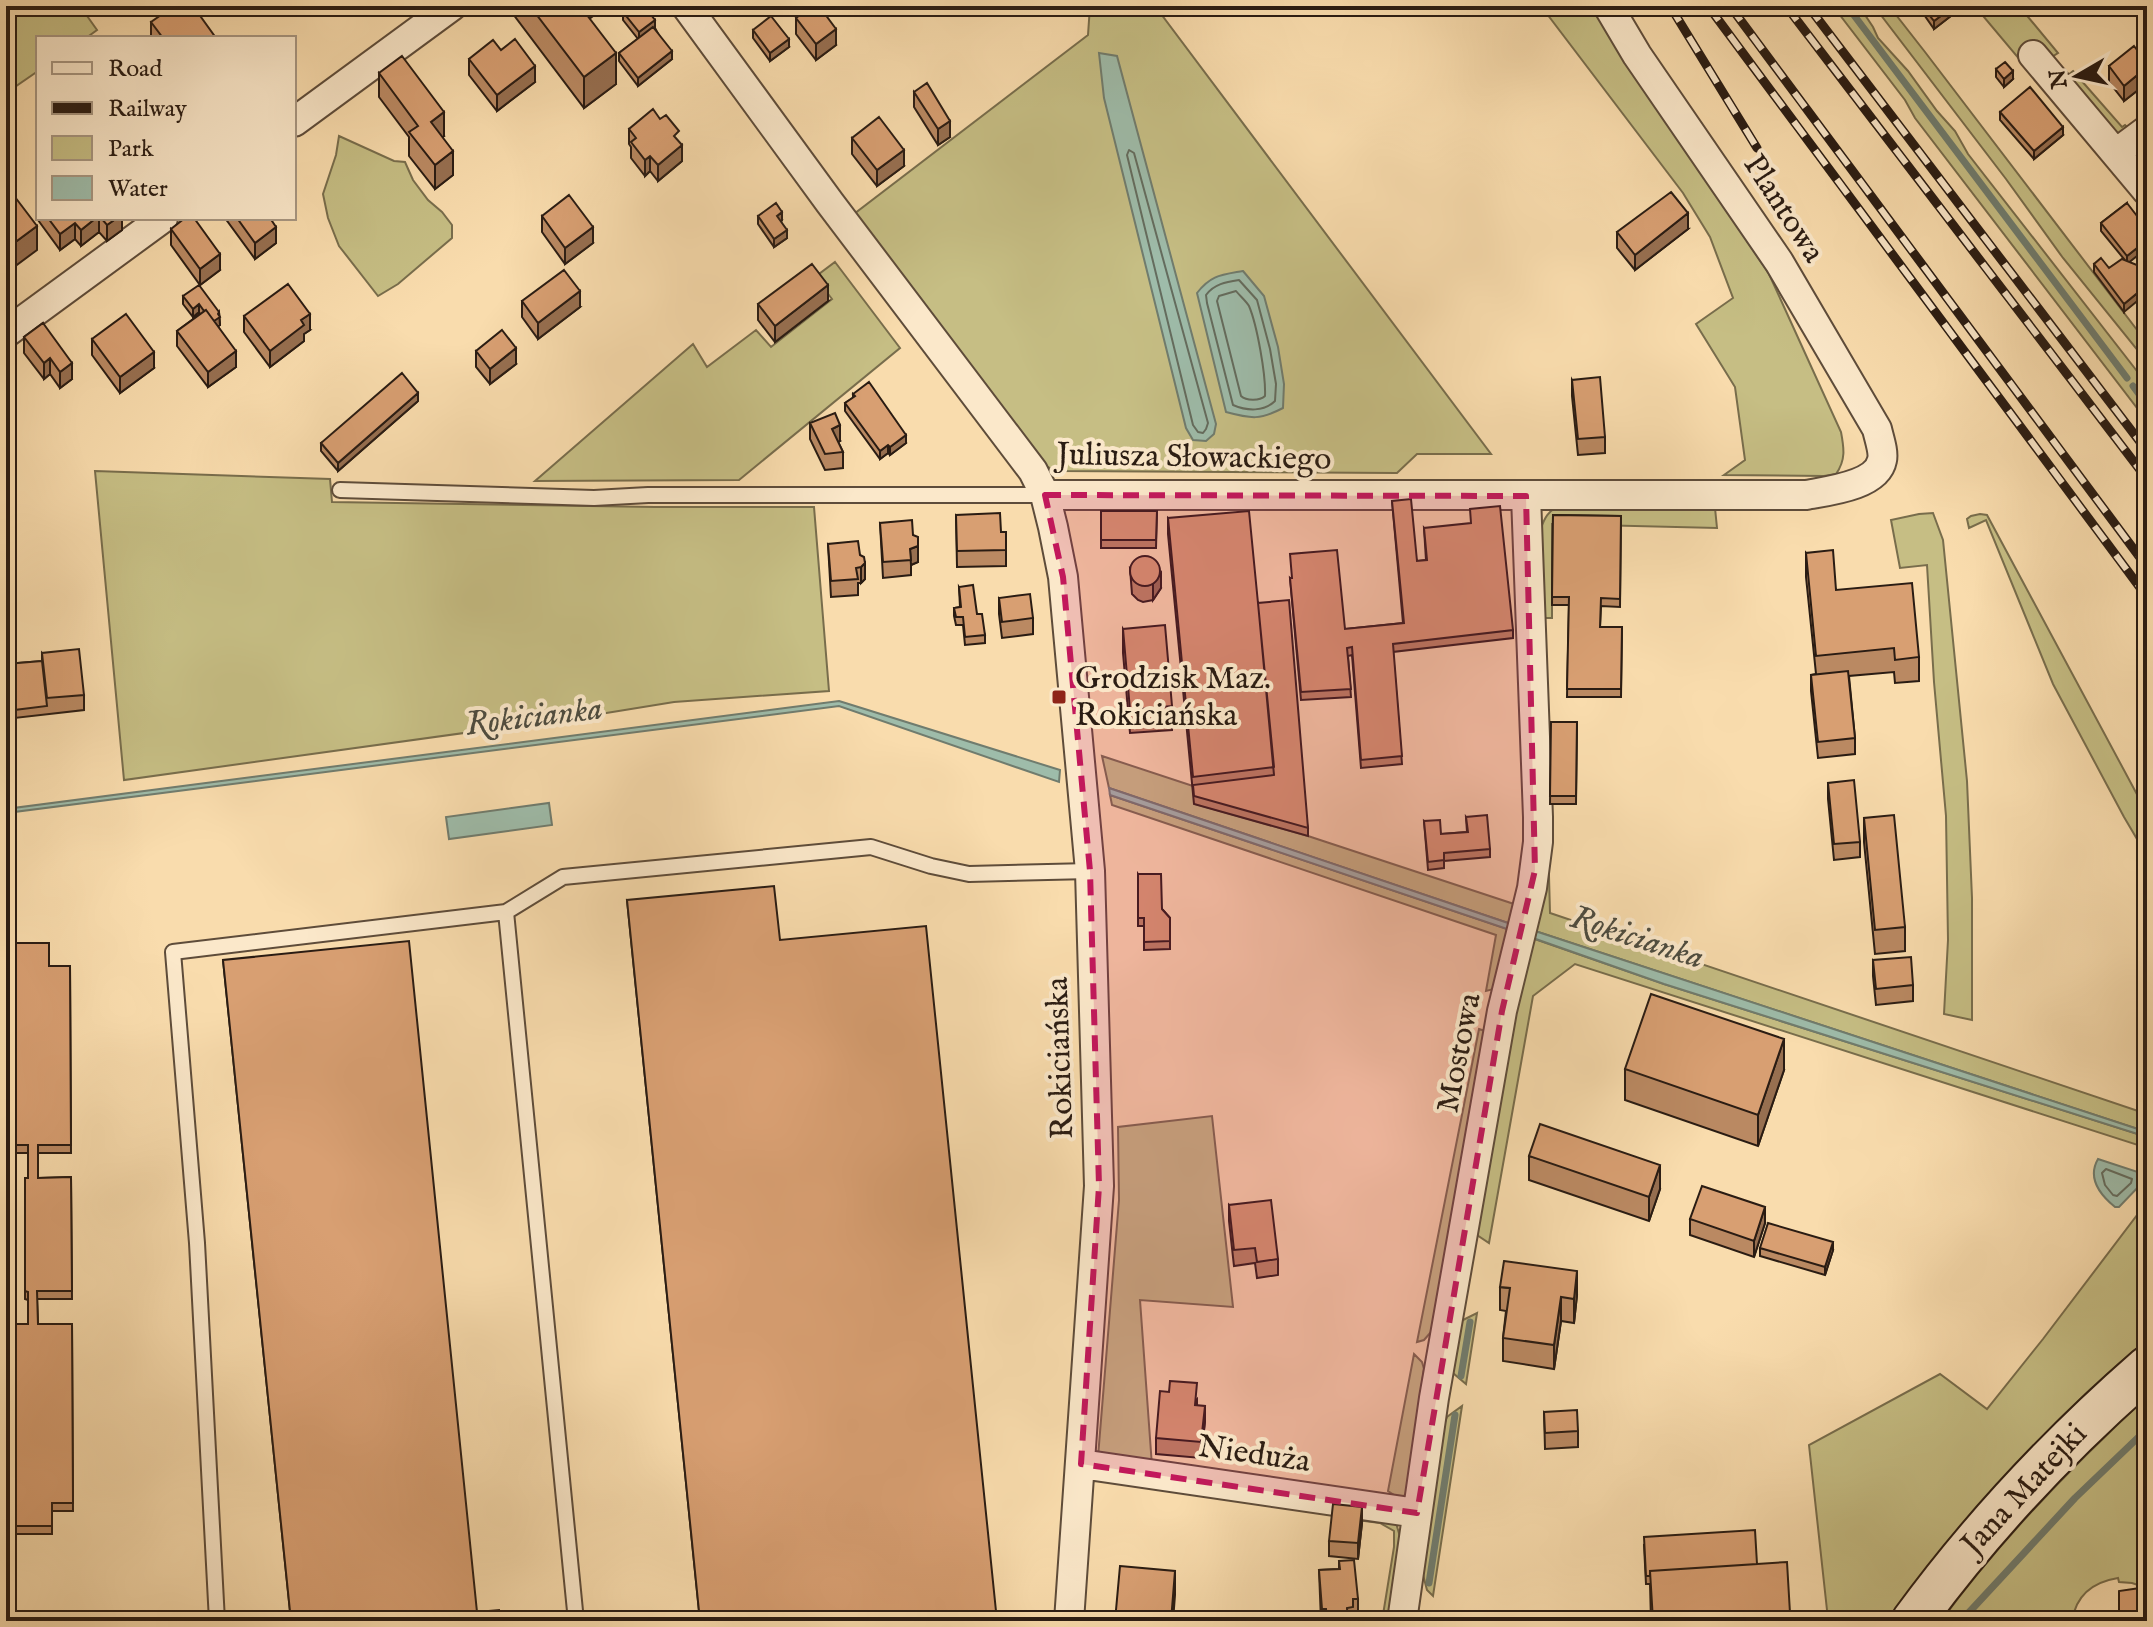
<svg xmlns="http://www.w3.org/2000/svg" width="2153" height="1627" viewBox="0 0 2153 1627" font-family="'IM FELL English',serif">
<style>
.green{fill:#c6be84;stroke:#786d4c;stroke-width:2}
.water{fill:#9ebcaa;stroke:#707c6e;stroke-width:2}
.lines{fill:none;stroke-linecap:round;stroke-linejoin:round}
.shore{stroke:#646c5e;stroke-width:2}
.stream{stroke:#707c6e;stroke-width:7}
.lane-casing{stroke:#5e4c3a;stroke-width:18}
.street-casing{stroke:#5e4c3a;stroke-width:32}
.secondary-casing{stroke:#2a1c13;stroke-width:46}
.lane{stroke:#fbe8ca;stroke-width:14}
.street{stroke:#fbe8ca;stroke-width:28}
.secondary{stroke:#fbe8ca;stroke-width:42}
.rail-casing{stroke:#2a1c13;stroke-width:9}
.rail{stroke:#fbe8ca;stroke-width:6;stroke-dasharray:18;stroke-linecap:butt}
.wall{fill:#ba8962;stroke:#2a1c13;stroke-width:2}
.shaded-wall{fill:#976f50;stroke:#2a1c13;stroke-width:2}
.building{fill:#d89f72;stroke:#2a1c13;stroke-width:2}
.marked{fill:#c2185b;fill-opacity:0.2;stroke:#c2185b;stroke-width:6;stroke-dasharray:16 10;stroke-linejoin:round}
.poi-dot{fill:#8f2418;stroke:#fbe8ca;stroke-width:3}
.labels{text-anchor:middle;dominant-baseline:central;stroke-width:8;stroke-linejoin:round;paint-order:stroke}
.street-label{font-size:32px;fill:#2a1c13;stroke:#fbe8ca}
.poi-label{font-size:32px;fill:#2a1c13;stroke:#fbe8ca;text-anchor:start}
.water-label{font-size:34px;font-style:italic;fill:#4d4c40;stroke:#fbe8ca}
</style>
<rect width="100%" height="100%" fill="#f9dcad"/>
<filter id="stains"><feTurbulence type="fractalNoise" baseFrequency=".0025" numOctaves="4"/><feColorMatrix values="0 0 0 0 .2 0 0 0 0 .09 0 0 0 0 .02 0 0 0 .5 -.17"/></filter>
<radialGradient id="worn" r=".72"><stop offset=".6" stop-color="#630" stop-opacity="0"/><stop offset="1" stop-color="#630" stop-opacity=".3"/></radialGradient>
<path class="green" d="M6,6H80L97,30L86,38H38V71L6,93Z
M1090,6H1155L1491,454H1417L1397,473L1058,471L1042,465L854,214L1088,35Z
M1541,6H1594L1686,149L1769,274L1841,432C1844,448 1846,460 1836,474L1824,476L1724,475L1745,460L1735,387L1696,324L1733,298L1710,237L1683,193Z
M1833,6H1859L1873,27L1878,38L1908,71L1937,111L1955,131L1968,154L2147,384V421L1915,118L1905,100Z
M1874,6H1889L1925,52L2147,343V362L2063,258L2006,179Z
M1984,6H2019L2058,53L2050,58L2037,48L2020,60L1978,10Z
M2073,71L2122,127L2125,125L2131,131L2118,137L2064,78Z
M339,136L394,161L405,162L413,180L428,200L442,212L452,225V238L398,284L378,296L339,246L328,218L323,194L336,155Z
M835,262L900,348L739,480L535,481L693,344L707,367L756,330L771,347L832,299L815,277Z
M95,471L330,479L332,502L655,507H814L829,691L674,702L594,715L124,780Z
M1558,506L1715,508L1717,528L1552,524V618H1538L1541,528C1545,517 1548,512 1558,506Z
M1933,513L1943,540L1967,781L1972,898V1020L1944,1014L1948,940L1946,816L1934,682L1927,565L1900,568L1891,520L1919,514Z
M1980,514L1987,515L2147,813V856L2124,817L2053,684L1986,520L1969,528L1967,519L1971,516Z
M1102,756L1193,786L1195,804L1308,836L1514,904L1511,924L1109,788Z
M1110,795L1510,930L1494,989L1486,991L1496,935L1112,805Z
M1548,839L1550,913L2147,1114V1132L1532,930Z
M1529,937L1664,984L2147,1137V1148L1575,964L1533,996L1489,1243L1474,1233Z
M1479,1029L1485,1031L1431,1332L1424,1340L1417,1342Z
M1212,1116L1233,1307L1140,1300L1152,1466L1098,1457L1119,1200L1118,1127Z
M2147,1202V1340C2070,1402 2002,1476 1941,1553C1923,1575 1904,1597 1888,1621H1822L1827,1610L1809,1445L1940,1374L1987,1409L2043,1339Z
M1477,1313L1466,1384L1453,1373L1461,1321Z
M1414,1354L1422,1362L1424,1369L1406,1494L1400,1499L1388,1491Z
M2147,1397V1588L2132,1583L2119,1582L2118,1578C2093,1582 2076,1595 2072,1621H1941C2001,1539 2072,1466 2147,1397Z
M1462,1406L1433,1596L1427,1590L1422,1571L1444,1425L1447,1417Z
M1334,1508L1396,1523L1401,1540L1391,1621H1382L1394,1547V1531L1380,1523L1333,1517Z"/>
<path class="water" d="M1099,53L1117,56L1216,424L1214,434L1206,441L1193,440L1186,428L1104,98Z
M1243,271L1264,296L1278,347L1284,384L1283,408C1260,420 1252,419 1226,412L1197,293C1211,275 1221,275 1243,271Z
M839,701L1060,770L1059,782L839,706L6,813V809Z
M1109,788L1511,924L1510,930L1110,795Z
M549,803L552,825L449,839L446,817Z
M1532,930L2147,1132V1137L1664,984L1530,937Z
M2098,1159L2147,1175L2145,1180L2119,1207H2115C2099,1194 2087,1178 2098,1159Z"/>
<g class="lines">
<path class="shore" d="M1129,150L1134,153L1208,423L1206,429L1203,433L1198,432L1193,425L1127,155Z
M1239,280L1257,300L1270,349L1276,384L1275,401C1264,412 1247,411 1233,405L1207,303L1206,295C1214,284 1226,282 1239,280Z
M1236,291C1240,296 1246,301 1249,306C1257,325 1266,375 1265,396C1260,401 1246,401 1241,396L1217,301L1219,296Z
M2106,1169L2132,1179L2131,1183L2117,1196L2113,1195L2105,1185L2102,1173Z"/>
<path class="stream" d="M1847,6L2127,378
M2133,386L2147,405
M1461,1376L1470,1322
M1429,1583L1455,1415
M1961,1621L2075,1498L2147,1429"/>
<g class="lane-casing">
<path id="lane" d="M340,490L594,498L648,495H1045
M506,912L576,1621
M217,1621L197,1243L173,952L506,912L563,877L871,847L931,866L969,874L1090,871"/>
</g>
<g class="street-casing">
<path id="street" d="M686,6L830,203L1033,471L1045,495H1806C1827,491 1877,486 1882,460C1884,452 1879,438 1877,429L1779,262L1637,55L1608,6
M2033,55L2147,191
M294,122L452,6
M2116,153L2147,130
M6,333L163,218
M1045,495L1053,527L1063,577L1090,871L1099,1186L1069,1621
M1081,1464L1417,1513
M1402,1621L1434,1398L1502,1011L1532,888L1538,842V817L1526,496"/>
</g>
<g class="secondary-casing">
<path id="secondary" d="M1913,1621C1981,1528 2060,1444 2147,1368"/>
</g>
<use href="#lane" class="lane"/>
<use href="#street" class="street"/>
<use href="#secondary" class="secondary"/>
<g class="rail-casing">
<path id="rail" d="M1670,6L1757,148
M1708,6L2147,597
M1730,6L2147,567
M1786,6L2147,479
M1808,6L2147,451"/>
</g>
<use href="#rail" class="rail"/>
</g>
<path class="wall" d="M507,6H606L589,18L616,84L584,108Z
M1918,6H1956V12L1934,29Z
M623,12L655,28L672,59L638,86L619,61V53L638,39L623,20Z
M796,18L836,45L816,60L796,34Z
M151,22L216,38H151Z
M753,30L789,47L770,61L753,38Z
M501,50L535,82L497,111L469,75V59Z
M2147,63V83L2124,101L2109,82V66Z
M1996,69L2013,79L2004,87L1996,77Z
M379,73L444,136L442,137L453,175L435,189L409,156V137L379,97Z
M914,92L950,137L938,145L914,107Z
M2000,112L2063,135L2034,159L2000,120Z
M629,129L679,142L682,161L658,181L650,171L645,176L631,158V147L629,144Z
M852,138L904,166L877,186L852,154Z
M2127,203L2130,262L2124,312L2094,272V264L2109,268L2124,259L2101,231V223Z
M38,204V218H122V230L107,241L99,232L81,246L75,239L60,250L38,220Z
M542,216L593,243L565,264L542,232Z
M758,216L782,220L781,222L787,238L774,247L758,224Z
M225,218H270L276,243L255,259Z
M171,229L220,270L200,285L171,245Z
M1688,229L1635,270L1617,248V232Z
M183,296L219,312L220,325L218,326L236,367L208,387L177,346V331L200,314L199,312L193,317L183,304Z
M522,301L580,307L538,339L522,317Z
M828,301L775,342L758,320V304Z
M244,316L310,330L304,334V341L270,367L244,332Z
M43,323L72,379L60,388L50,374L44,379L24,353V337Z
M92,339L154,368L120,393L92,355Z
M476,351L516,364L490,384L476,367Z
M1572,380L1605,437V453L1578,455L1572,396Z
M853,394L906,443L890,455L888,453L880,459L845,411V403L853,398Z
M418,401L338,471L321,451V443Z
M810,423L840,441L838,442L843,452V468L825,470L810,439Z
M1392,501L1417,561L1426,560L1424,528L1513,630V638L1393,652L1402,764L1361,768L1352,655L1348,656L1351,697L1301,700L1290,578L1345,629L1403,623Z
M1101,511H1157L1156,548H1101Z
M956,515L1001,532H1006V566L957,567Z
M1553,515L1621,516L1620,607L1601,606L1600,627H1622L1621,697H1567L1569,605H1552Z
M1168,518L1258,604L1308,828V836L1194,804L1168,534Z
M880,523L913,535L918,562L911,565V575L883,578Z
M828,544L860,555L865,579L861,583H858V595L831,597Z
M1806,553L1836,590L1919,657V681L1895,683L1894,672L1849,676L1855,738V754L1818,758L1811,691V675L1816,674L1806,577Z
M1130,568L1161,588L1153,600L1143,602L1138,600L1132,594Z
M959,587L977,614L985,635V643L965,645L963,625H956L954,616V608L960,607Z
M999,598L1033,618V634L1002,638L999,614Z
M1123,629L1172,706V730L1130,733L1123,653Z
M42,653L84,695V710L6,719V664L42,661Z
M1551,722H1577L1576,804H1550Z
M1828,783L1860,842V857L1834,860L1828,799Z
M1466,817L1490,849V857L1444,861V868L1428,870L1424,821L1441,834L1467,832Z
M1864,818L1905,927V951L1875,954L1864,842Z
M1138,874L1162,909L1170,918V949L1144,950V926H1138Z
M627,900L780,940L997,1621H700Z
M6,943L49,966H70L71,1153H38V1178L71,1177L72,1299H37L38,1324H72L73,1511H52V1534H6V1324H28V1300L25,1299V1186L28,1178V1153H6Z
M223,960L477,1612L500,1621H291Z
M1873,960L1913,985V1001L1876,1005L1873,976Z
M1625,1069L1784,1070L1758,1146L1625,1100Z
M1529,1156L1660,1189L1649,1221L1529,1180Z
M1229,1205L1278,1259V1275L1257,1278L1255,1263L1234,1266L1229,1221Z
M1690,1219L1765,1223L1754,1257L1690,1235Z
M1760,1248L1833,1250L1825,1275L1760,1256Z
M1500,1287L1577,1295L1574,1323L1561,1321L1554,1369L1503,1361V1338L1506,1311L1500,1310Z
M1197,1399V1405L1205,1421L1201,1458L1156,1454V1438Z
M1544,1412L1578,1431V1447L1545,1449Z
M1362,1523L1358,1559L1329,1556V1541Z
M1644,1545L1757,1564L1790,1613V1621H1651L1650,1584H1646Z
M1339,1561L1358,1599V1615H1353V1621H1321L1319,1570L1339,1569Z"/>
<path class="shaded-wall" d="M575,6H606L575,30Z
M729,6H738L729,13Z
M1954,6H1956V12L1934,29V21Z
M655,20V28L639,40V32Z
M836,29V45L816,60V44Z
M789,39V47L770,61V53Z
M672,51V59L638,86V78Z
M616,53V84L584,108V77Z
M535,66V82L497,111V95Z
M2147,67V83L2124,101V86Z
M2013,71V79L2004,87V79Z
M444,112V136L431,146V122Z
M950,121V137L938,145V129Z
M2063,127V135L2034,159V151Z
M682,145V161L658,181V165Z
M904,150V166L877,186V170Z
M453,151V175L435,189V165Z
M650,156V171L645,176V160Z
M782,212V220L777,224V216Z
M1688,213V229L1635,270V255Z
M96,218H99V232L81,246V230Z
M117,218H122V230L107,241V225Z
M75,223V239L60,250V234Z
M37,226V250L6,273V249Z
M276,227V243L255,259V243Z
M593,227V243L565,264V248Z
M787,230V238L774,247V239Z
M2147,240V248L2127,264V256Z
M220,254V270L200,285V269Z
M828,285V301L775,342V326Z
M2147,285V293L2124,312V304Z
M580,291V307L538,339V323Z
M199,304V312L193,317V309Z
M219,312L220,325L213,330V322Z
M310,314V330L304,334V341L270,367V351L301,320Z
M516,348V364L490,384V369Z
M236,351V367L208,387V372Z
M154,352V368L120,393V377Z
M50,358V374L44,379V363Z
M72,363V379L60,388V372Z
M418,393V401L338,471V463Z
M840,425V441L832,445V429Z
M906,435V443L890,455V447Z
M888,445V453L880,459V451Z
M918,546V562L911,565L910,549Z
M865,563V579L861,583V567Z
M1161,573V588L1153,600V584Z
M1784,1039V1070L1758,1146V1115Z
M1660,1165V1189L1649,1221V1197Z
M1765,1207V1223L1754,1257V1241Z
M1833,1242V1250L1825,1275V1267Z
M1577,1271V1295L1574,1323V1299Z
M1561,1297V1321L1554,1369V1345Z
M1205,1406V1421L1201,1458V1442Z
M1362,1507V1523L1358,1559V1543Z
M1175,1571V1595L1173,1621H1171Z"/>
<path class="building" d="M174,6H193L216,38H163L151,22Z
M530,6H580L616,53L584,77Z
M631,6H644L655,20L639,32L623,12Z
M812,6H819L836,29L816,44L796,18Z
M1924,6H1954L1934,21L1923,7Z
M771,16L789,39L770,53L753,30Z
M653,27L672,51L638,78L619,53Z
M515,39L535,66L497,95L469,59L493,40L501,50Z
M2134,46L2147,63V67L2124,86L2109,66Z
M402,56L444,112L431,122L453,151L435,165L409,132L418,126L379,73Z
M2005,62L2013,71L2004,79L1996,69Z
M927,83L950,121L938,129L914,92Z
M2030,87L2063,127L2034,151L2000,112Z
M653,109L660,119L666,115L679,131L674,136L682,145L658,165L650,156L645,160L631,142L636,138L629,129Z
M879,117L904,150L877,170L852,138Z
M1671,192L1688,213L1635,255L1617,232Z
M569,195L593,227L565,248L542,216Z
M15,197L37,226L6,249V203Z
M776,203L782,212L777,216L787,230L774,239L758,216Z
M2127,203L2147,229V240L2127,256L2101,223Z
M48,218H96L81,230L75,223L60,234Z
M101,218H117L107,225Z
M185,218H194L220,254L200,269L171,229Z
M237,218H270L276,227L255,243Z
M2101,258L2109,268L2122,259L2137,265L2147,277V285L2124,304L2094,264Z
M812,264L828,285L775,326L758,304Z
M564,270L580,291L538,323L522,301Z
M288,284L310,314L301,320L304,325L270,351L244,316Z
M199,285L219,312L218,314L220,317L214,321L206,310L204,311L199,304L193,309L183,296Z
M206,310L236,351L208,372L177,331Z
M126,314L154,352L120,377L92,339Z
M43,323L72,363L60,372L50,358L44,363L24,337Z
M502,330L516,348L490,369L476,351Z
M402,373L418,393L338,463L321,443Z
M1600,377L1605,437L1578,439L1572,380Z
M869,382L906,435L890,447L888,445L880,451L845,403L855,396L853,394Z
M835,413L840,425L832,429L843,452L825,454L810,423Z
M1411,499L1417,561L1427,560L1424,528L1471,523L1470,509L1500,506L1513,630L1393,644L1402,756L1361,760L1352,647L1347,648L1351,689L1301,692L1290,578H1292L1290,554L1337,550L1345,629L1404,623L1392,501Z
M1101,511H1157L1156,540H1101Z
M1249,511L1274,767L1193,777L1168,518Z
M1000,513L1001,532H1006V550L957,551L956,515Z
M1553,515L1621,516L1620,599L1601,598L1600,627H1622L1621,689H1567L1569,597H1552Z
M912,520L913,535L918,537V546L910,549L911,560L883,562L880,523Z
M858,541L860,555L864,557L865,563L861,567L856,568L858,579L831,581L828,544Z
M1833,550L1836,590L1912,583L1919,657L1895,660L1894,648L1816,656L1806,553Z
M1130 571a15 15 0 1 1 30 0a15 15 0 1 1-30 0Z
M973,585L977,614H982L985,635L965,637L963,617H956L954,608L961,607L959,587Z
M1030,594L1033,618L1002,622L999,598Z
M1289,600L1308,828L1194,796L1193,785L1274,775L1258,603Z
M1165,625L1172,706L1130,710L1123,629Z
M79,649L84,695L47,698L42,653Z
M42,661L47,706L6,711V664Z
M1848,671L1855,738L1818,742L1811,675Z
M1551,722H1577L1576,796H1550Z
M1854,780L1860,842L1834,844L1828,783Z
M1487,815L1490,849L1444,853V860L1428,862L1424,821L1440,820L1441,834L1468,832L1466,817Z
M1894,815L1905,927L1875,930L1864,818Z
M1138,874H1161L1162,909L1170,918V941L1144,942V918H1138Z
M774,886L780,940L926,926L997,1621H700L627,900Z
M409,941L477,1612L499,1610L500,1621H291L223,960Z
M6,943H49V966H70L71,1145H38V1178L71,1177L72,1291H37L38,1324H72L73,1503H52V1526H6V1324H28V1292L25,1291V1178H28V1145H6Z
M1911,957L1913,985L1876,989L1873,960Z
M1651,994L1784,1039L1758,1115L1625,1069Z
M1540,1124L1660,1165L1649,1197L1529,1156Z
M1702,1186L1765,1207L1754,1241L1690,1219Z
M1271,1200L1278,1259L1257,1262L1255,1248L1234,1250L1229,1205Z
M1768,1223L1833,1242L1825,1267L1760,1248Z
M1504,1261L1577,1271L1574,1299L1561,1297L1554,1345L1503,1338L1510,1288L1500,1287Z
M1170,1381L1197,1383L1195,1405L1205,1406L1201,1442L1156,1438L1160,1391L1169,1392Z
M1577,1410L1578,1431L1545,1433L1544,1412Z
M1333,1504L1362,1507L1358,1543L1329,1541Z
M1755,1530L1757,1564L1650,1571V1576H1646L1644,1537Z
M1354,1560L1358,1599H1353V1607L1347,1608L1348,1621H1322L1327,1619L1326,1609H1322L1319,1570L1340,1569L1339,1561Z
M1787,1562L1790,1613L1653,1621L1650,1571Z
M1120,1566L1175,1571L1171,1621H1115Z
M2147,1587V1621H2119V1591Z
M6,1610H9V1621H6Z"/>
<path class="marked" d="M1045,495L1526,496L1535,870L1502,1011L1417,1513L1081,1464L1099,1186L1090,871L1063,577Z"/>
<rect class="poi-dot" x="1051" y="689" width="16" height="16" rx="4"/>
<g class="labels">
<g class="street-label">
<text transform="translate(1783 209) rotate(57)">Plantowa</text>
<text transform="translate(1194 458) rotate(1)">Juliusza Słowackiego</text>
<text transform="translate(1460 1053) rotate(-79)">Mostowa</text>
<text transform="translate(1061 1058) rotate(-92)">Rokiciańska</text>
<text transform="translate(1254 1455) rotate(8)">Nieduża</text>
<text transform="translate(2025 1490) rotate(-47)">Jana Matejki</text>
</g>
<g class="poi-label">
<text x="1075" y="679">Grodzisk Maz.<tspan x="1075" dy="37">Rokiciańska</tspan></text>
</g>
<g class="water-label">
<text transform="translate(534 717) rotate(-7)">Rokicianka</text>
<text transform="translate(1637 938) rotate(18)">Rokicianka</text>
</g>
</g>
<rect width="2153" height="1627" fill="none" stroke="#f9dcad" stroke-width="32"/>
<rect x="8" y="8" width="2137" height="1611" fill="none" stroke="#2a1c13" stroke-width="4"/>
<rect x="16" y="16" width="2121" height="1595" fill="none" stroke="#2a1c13" stroke-width="2"/>
<rect x="36" y="36" width="260" height="184" fill="#fbe8ca" stroke="#a79681" stroke-width="2"/>
<rect x="52" y="62" width="40" height="12" fill="#fbe8ca" stroke="#a79681" stroke-width="2"/>
<text x="108" y="76" font-size="24" fill="#2a1c13">Road</text>
<rect x="52" y="102" width="40" height="12" fill="#2a1c13" stroke="#a79681" stroke-width="2"/>
<text x="108" y="116" font-size="24" fill="#2a1c13">Railway</text>
<rect x="52" y="136" width="40" height="24" fill="#c6be84" stroke="#a79681" stroke-width="2"/>
<text x="108" y="156" font-size="24" fill="#2a1c13">Park</text>
<rect x="52" y="176" width="40" height="24" fill="#9ebcaa" stroke="#a79681" stroke-width="2"/>
<text x="108" y="196" font-size="24" fill="#2a1c13">Water</text>
<g transform="translate(2077 76) rotate(261)" stroke="#fbe8ca" stroke-width="6" paint-order="stroke">
<path d="M0-6L14 30L0 20L-14 30Z" fill="#2a1c13"/>
<text y="-12" font-size="22" font-weight="bold" text-anchor="middle" fill="#2a1c13">N</text>
</g>
<rect width="100%" height="100%" filter="url(#stains)"/>
<rect width="100%" height="100%" fill="url(#worn)"/>
</svg>
